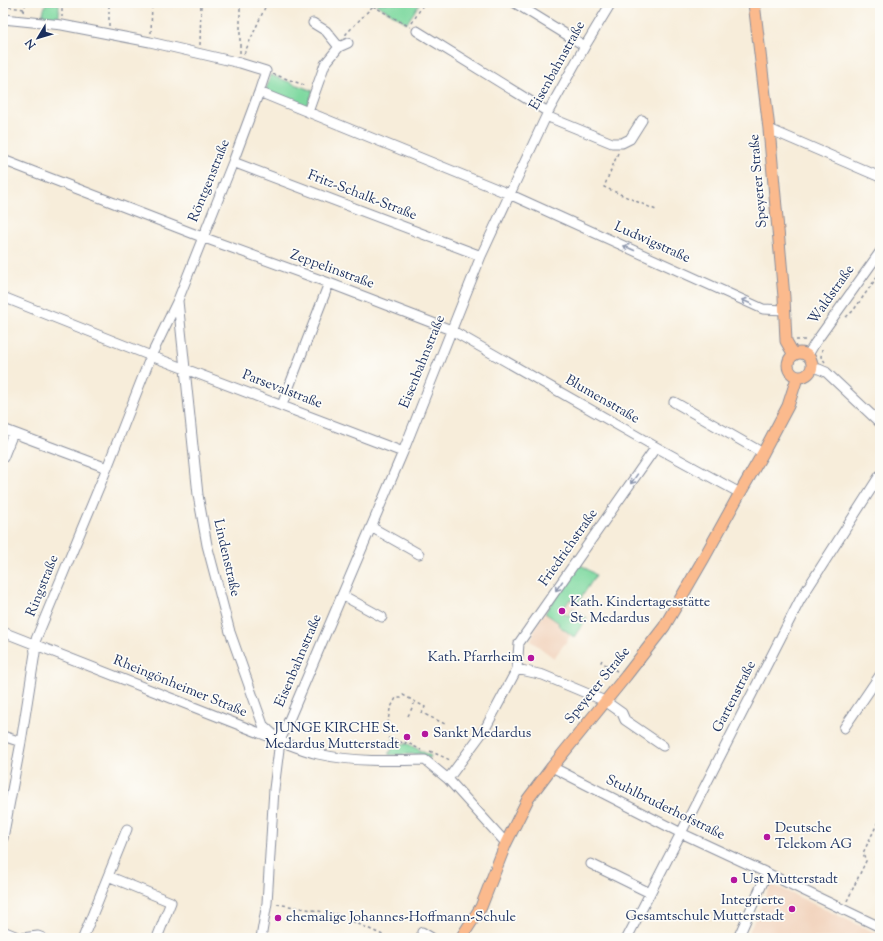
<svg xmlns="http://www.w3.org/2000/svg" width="883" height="941" viewBox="0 0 883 941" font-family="'Sorts Mill Goudy',serif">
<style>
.built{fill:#f2d4be}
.green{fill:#7fd9a0;stroke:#4d847f}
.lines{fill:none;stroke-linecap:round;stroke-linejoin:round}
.minor-casing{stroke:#898e9c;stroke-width:11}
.major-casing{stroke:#898e9c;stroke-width:13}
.path{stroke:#898e9c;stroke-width:1.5;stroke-dasharray:3 3;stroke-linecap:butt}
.minor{stroke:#fff;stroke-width:9}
.major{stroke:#fbba8d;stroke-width:11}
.oneway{stroke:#8d97ae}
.poi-dot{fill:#b5179e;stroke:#fdfcf7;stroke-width:1.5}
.labels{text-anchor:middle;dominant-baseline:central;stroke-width:3.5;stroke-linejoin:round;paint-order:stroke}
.street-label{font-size:14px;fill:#1b2f5e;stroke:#fdfcf7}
.poi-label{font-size:14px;fill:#1b2f5e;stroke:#fdfcf7;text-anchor:start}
</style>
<rect width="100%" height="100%" fill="#fdfcf7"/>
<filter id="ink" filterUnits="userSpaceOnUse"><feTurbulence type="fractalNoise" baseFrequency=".025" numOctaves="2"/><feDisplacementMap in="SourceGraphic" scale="8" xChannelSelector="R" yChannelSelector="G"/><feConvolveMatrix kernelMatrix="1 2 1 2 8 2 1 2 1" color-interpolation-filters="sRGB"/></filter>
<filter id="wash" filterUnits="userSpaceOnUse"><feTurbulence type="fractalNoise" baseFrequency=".012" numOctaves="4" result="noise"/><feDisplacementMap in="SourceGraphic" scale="16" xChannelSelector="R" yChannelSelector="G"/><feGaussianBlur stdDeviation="0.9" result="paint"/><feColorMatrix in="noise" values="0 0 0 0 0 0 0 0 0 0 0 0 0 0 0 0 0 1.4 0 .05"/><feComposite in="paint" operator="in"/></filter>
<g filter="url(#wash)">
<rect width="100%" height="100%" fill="#f7edda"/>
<path class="built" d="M596,575L574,608L587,618L574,637L571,635L554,658L531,641L537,624L545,613Z
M771,884L880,935V938H746Z"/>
<path class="green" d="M46,3H59V16L58,18L42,16Z
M378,3H420L407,23L377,5Z
M271,75L313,91L306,109L265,92Z
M578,563L596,575L577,604L570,599L562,611L568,616L573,608L587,618L574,637L558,625L559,623L545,613Z
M393,739L405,745L406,743L431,756L429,759L420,754L389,755V752H391Z"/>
</g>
<g filter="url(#ink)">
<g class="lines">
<g class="minor-casing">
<path id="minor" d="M515,3L585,46
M3,19L62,25L150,42L240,63L266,71L259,92L233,162L178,300L151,356L107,468L34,644L35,653L21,742L3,838
M313,23L326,31L339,47
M417,31L548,112
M259,92L509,194L763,309L785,310
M308,112L325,64L339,47L348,43
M546,116L612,143H622L630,139L642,120
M769,129L880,177
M3,160L202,237L329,283L451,330L656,447L740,493
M233,162L481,256
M3,297L151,356L403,452
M178,301L198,495L207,545L230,632L263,725L277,738
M808,355L815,343L880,252
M813,368L819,369L826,372L880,423
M674,402L763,453
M282,405L329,283
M3,429L107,468
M3,458L13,433
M371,527L419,554
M342,595L382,617
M3,632L280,741C293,746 305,751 318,754C353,762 389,761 425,760L448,779L506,843
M517,669L519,643L656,447
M844,728L880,675
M3,736L21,742
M552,767L681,833L767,873L880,927
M448,779L485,729L517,669L543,675L605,701L622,713L625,720L663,746
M591,864L650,893
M108,876L171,902L157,938
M3,931L20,938
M422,932L432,938
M22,938L38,936L43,938
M83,938L127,829
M261,938L267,903L274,789L280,741L403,452L481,256L548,112L585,46L611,3
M627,938L681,833L800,600L880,475
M738,938L767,873"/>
</g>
<g class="major-casing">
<path id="major" d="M754,3L769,129L784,297L786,341L794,355
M788 365a12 12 0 1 1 24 0a12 12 0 1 1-24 0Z
M461,938L481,907L506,843L528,799L552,767L626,676L664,627L704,558L740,493L763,453L788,406L797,378"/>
</g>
<path class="path" d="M62,3V17
M3,6L24,9
M373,6L410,27
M23,12L26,3
M412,23L424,3
M109,26V3
M151,33L152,3
M346,35V34L373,6L375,3
M200,45L201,3
M240,53V3
M244,54L267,3
M273,74L307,86
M618,153L604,187L656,210
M846,317L853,311L880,273
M796,340H807
M822,349L821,357L825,362
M602,660L601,662L617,671
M408,716L415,702
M390,723L388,721L390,709L396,698H401L403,695L425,707L422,713L445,724
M388,738L396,740L405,744L406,742L421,750
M430,751L450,760
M847,901L866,861L863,853L880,818
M277,904L337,914L389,938"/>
<use href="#minor" class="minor"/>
<use href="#major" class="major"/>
</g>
<defs><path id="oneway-shaft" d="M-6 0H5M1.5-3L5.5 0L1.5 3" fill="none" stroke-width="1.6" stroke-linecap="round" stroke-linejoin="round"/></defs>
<g class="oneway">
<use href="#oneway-shaft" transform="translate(629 248) rotate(-156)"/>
<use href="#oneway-shaft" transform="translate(747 302) rotate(-156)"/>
<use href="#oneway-shaft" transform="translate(634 479) rotate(125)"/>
<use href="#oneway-shaft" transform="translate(559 586) rotate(125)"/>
</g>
</g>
<g class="poi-dot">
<circle cx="562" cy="611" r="4"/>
<circle cx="531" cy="658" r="4"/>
<circle cx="425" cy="734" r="4"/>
<circle cx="407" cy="737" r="4"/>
<circle cx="767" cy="837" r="4"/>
<circle cx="734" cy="880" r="4"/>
<circle cx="792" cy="909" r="4"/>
<circle cx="278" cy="918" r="4"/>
</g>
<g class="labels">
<g class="street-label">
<text transform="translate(558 66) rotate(-61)">Eisenbahnstraße</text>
<text transform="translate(210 181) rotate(-68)">Röntgenstraße</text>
<text transform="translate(759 181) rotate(-95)">Speyerer Straße</text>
<text transform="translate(362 196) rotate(21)">Fritz-Schalk-Straße</text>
<text transform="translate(652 243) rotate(24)">Ludwigstraße</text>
<text transform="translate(332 270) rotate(20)">Zeppelinstraße</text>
<text transform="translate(832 295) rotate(-55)">Waldstraße</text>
<text transform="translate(423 362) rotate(-68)">Eisenbahnstraße</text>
<text transform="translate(282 390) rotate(21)">Parsevalstraße</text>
<text transform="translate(602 400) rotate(30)">Blumenstraße</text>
<text transform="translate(569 548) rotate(-55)">Friedrichstraße</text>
<text transform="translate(226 558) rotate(77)">Lindenstraße</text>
<text transform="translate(43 586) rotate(-68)">Ringstraße</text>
<text transform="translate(299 661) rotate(-67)">Eisenbahnstraße</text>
<text transform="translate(598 686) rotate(-51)">Speyerer Straße</text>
<text transform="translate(180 687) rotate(22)">Rheingönheimer Straße</text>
<text transform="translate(735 697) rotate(-63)">Gartenstraße</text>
<text transform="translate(665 808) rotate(26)">Stuhlbruderhofstraße</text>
</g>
<g class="poi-label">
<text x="570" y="603">Kath. Kindertagesstätte<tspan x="570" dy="16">St. Medardus</tspan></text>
<text x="523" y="658" text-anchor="end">Kath. Pfarrheim</text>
<text x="399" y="729" text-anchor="end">JUNGE KIRCHE St.<tspan x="399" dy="16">Medardus Mutterstadt</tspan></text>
<text x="433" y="734">Sankt Medardus</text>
<text x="775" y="829">Deutsche<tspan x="775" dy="16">Telekom AG</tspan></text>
<text x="742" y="880">Ust Mutterstadt</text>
<text x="784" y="901" text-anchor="end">Integrierte<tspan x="784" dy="16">Gesamtschule Mutterstadt</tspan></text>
<text x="286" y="918">ehemalige Johannes-Hoffmann-Schule</text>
</g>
</g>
<rect width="883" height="941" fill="none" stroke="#fdfcf7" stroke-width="16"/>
<g transform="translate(38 38) rotate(232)" stroke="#fdfcf7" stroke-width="3" paint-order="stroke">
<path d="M0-3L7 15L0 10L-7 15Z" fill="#1b2f5e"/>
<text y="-6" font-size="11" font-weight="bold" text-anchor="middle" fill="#1b2f5e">N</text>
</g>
</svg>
